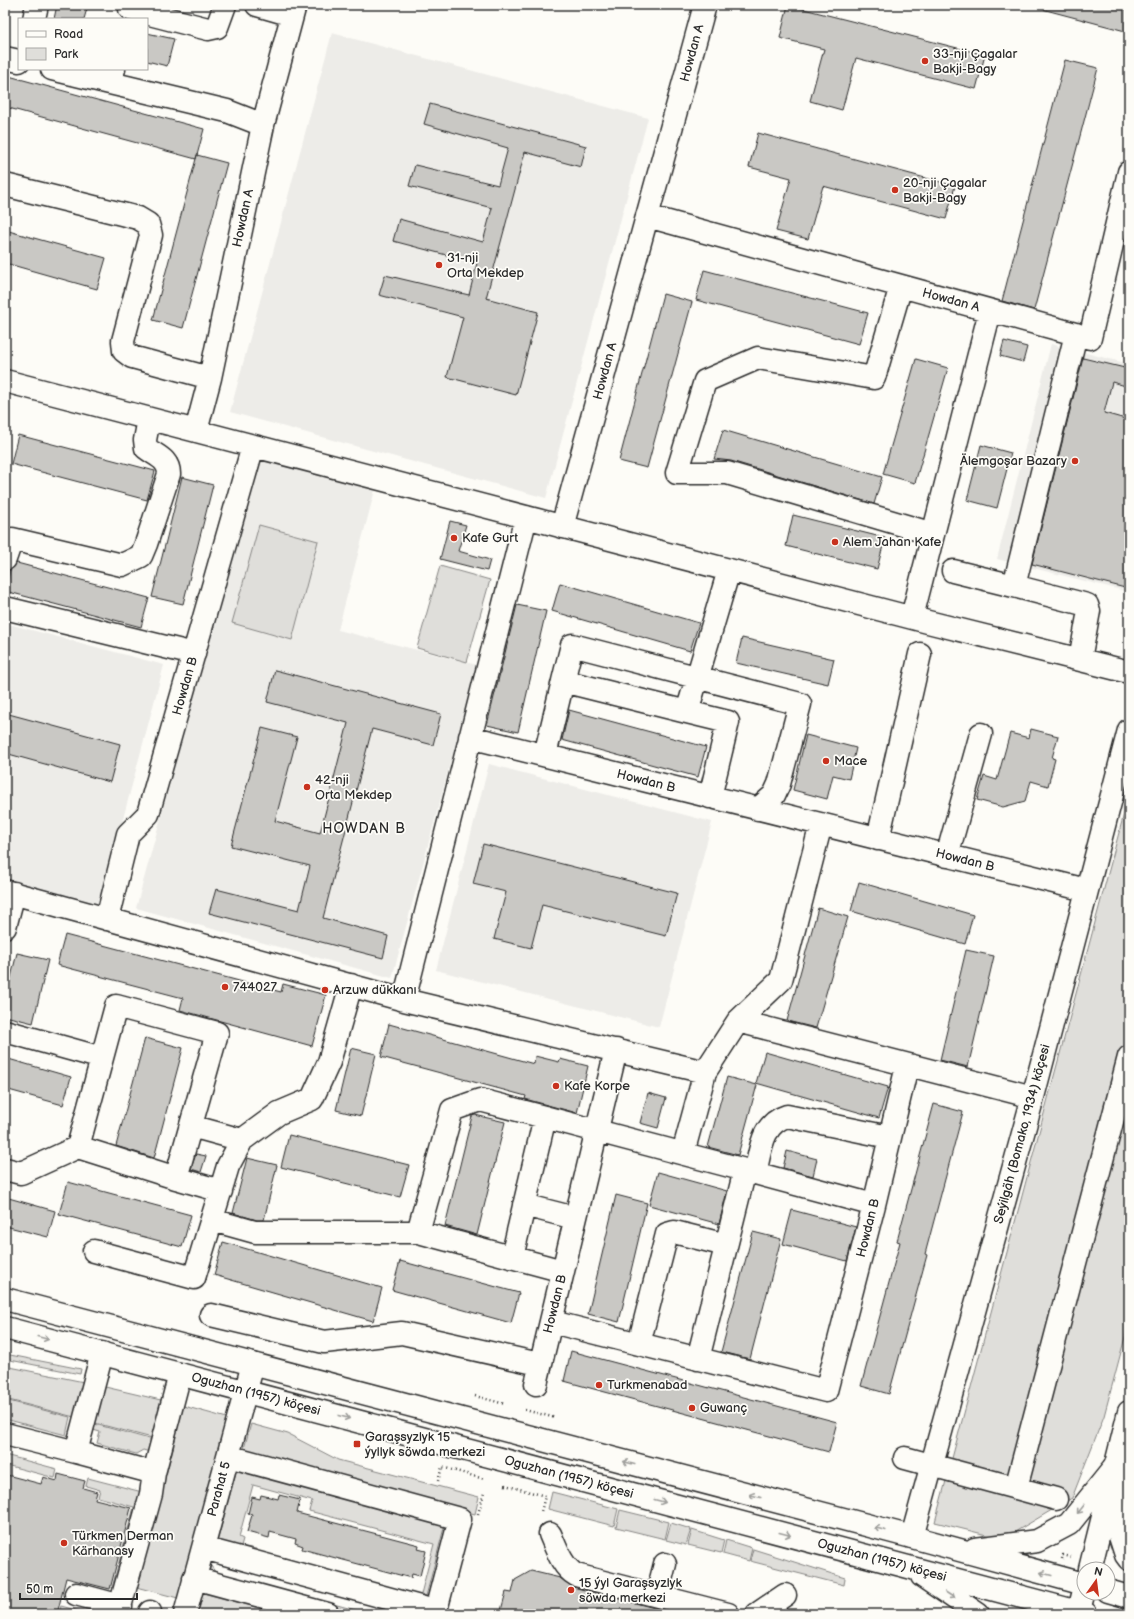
<svg xmlns="http://www.w3.org/2000/svg" width="1134" height="1619" viewBox="0 0 1134 1619" font-family="'Balsamiq Sans',sans-serif">
<style>
.built{fill:#edece8}
.green{fill:#dfdeda;stroke:#858482}
.building{fill:#c9c8c4;stroke:#2b2b2b}
.lines{fill:none;stroke-linecap:round;stroke-linejoin:round}
.minor-casing{stroke:#2b2b2b;stroke-width:25}
.major-casing{stroke:#2b2b2b;stroke-width:25}
.path{stroke:#2b2b2b;stroke-width:2.5;stroke-dasharray:1 3;stroke-linecap:butt}
.minor{stroke:#fdfcf7;stroke-width:22}
.major{stroke:#fdfcf7;stroke-width:22}
.oneway{stroke:#9e9e9b}
.poi-dot{fill:#c8321e;stroke:#fdfcf7;stroke-width:1.5}
.labels{text-anchor:middle;dominant-baseline:central;stroke-width:3.5;stroke-linejoin:round;paint-order:stroke}
.street-label{font-size:13px;fill:#2b2b2b;stroke:#fdfcf7}
.poi-label{font-size:13px;fill:#2b2b2b;stroke:#fdfcf7;text-anchor:start}
.neighbourhood-label{font-size:14px;letter-spacing:1px;fill:#2b2b2b;stroke:#fdfcf7}
</style>
<rect width="100%" height="100%" fill="#fdfcf7"/>
<filter id="ink" filterUnits="userSpaceOnUse"><feTurbulence type="fractalNoise" baseFrequency=".025" numOctaves="2"/><feDisplacementMap in="SourceGraphic" scale="8" xChannelSelector="R" yChannelSelector="G"/><feConvolveMatrix kernelMatrix="1 2 1 2 8 2 1 2 1" color-interpolation-filters="sRGB"/></filter>
<g filter="url(#ink)">
<path class="built" d="M332,33L648,118L546,498L230,412Z
M1051,344L1129,364V592L997,559Z
M260,454L376,486L338,630L477,665L392,978L136,908Z
M5,623L164,665L100,905L5,880Z
M489,764L712,822L659,1027L436,970Z"/>
<path class="green" d="M259,525L318,541L292,640L232,623Z
M440,566L490,580L467,662L417,648Z
M1129,795V1322L1104,1416L1072,1498L1003,1539L935,1522Z
M5,1354L81,1369L80,1374L5,1359Z
M5,1366L84,1382L78,1418L5,1399Z
M101,1386L165,1401L156,1439L91,1422Z
M5,1400L70,1417L66,1435L5,1419Z
M180,1405L227,1418L228,1422L178,1598L136,1587L174,1445L167,1442Z
M91,1423L153,1440L150,1452L143,1450L136,1454L97,1443L100,1432L93,1430Z
M251,1424L288,1434L338,1460L479,1497L475,1514L243,1452Z
M5,1455L57,1469L55,1478L6,1465L5,1468Z
M237,1469L445,1524L426,1596L421,1594L434,1544L309,1511L312,1501L253,1485L239,1537L243,1539L241,1546L256,1549L254,1556L216,1546Z
M88,1478L146,1493L114,1588H112L134,1507L98,1497L100,1490L86,1486Z
M552,1492L618,1509L614,1526L548,1509Z
M620,1510L669,1522L665,1539L616,1527Z
M671,1523L691,1529L686,1545L666,1540Z
M692,1530L724,1540L721,1553L688,1545Z
M726,1540L752,1548L749,1561L723,1554Z
M753,1549L845,1578L844,1585L750,1561Z
M211,1566L216,1573L371,1614H353L208,1576Z
M203,1593L273,1612L272,1614H198Z
M61,1606L91,1614H59Z"/>
<path class="building" d="M57,5H88L84,19H54Z
M788,5L985,55L976,89L856,58L842,110L810,101L824,49L780,38Z
M1042,5H1129V32L1042,9Z
M147,33L174,39L167,66L147,61Z
M1065,60L1098,68L1034,310L1002,301Z
M5,75L204,129L196,159L5,107Z
M430,104L586,146L581,167L525,152L486,298L538,312L516,395L447,377L463,317L379,295L385,275L469,295L477,263L393,241L399,219L483,242L492,208L409,186L415,165L498,185L508,148L424,124Z
M758,133L955,186L946,219L823,186L808,239L776,231L791,178L749,167Z
M197,155L227,163L183,328L153,320Z
M5,230L106,258L97,289L5,263Z
M704,270L868,313L859,344L696,300Z
M663,294L692,302L647,468L619,461Z
M1004,341L1027,347L1023,362L1000,356Z
M1083,358L1129,369V387L1112,382L1104,413L1129,420V589L1032,564Z
M916,359L948,368L915,483L883,474Z
M723,430L882,477L874,504L731,461L714,459Z
M18,435L155,471L147,500L11,464Z
M981,445L1011,453L997,508L967,500Z
M182,477L213,485L183,604L152,597Z
M793,515L885,538L877,569L786,546Z
M450,521L466,525L458,551L490,560L487,571L440,559Z
M17,563L149,598L141,627L5,591L10,570Z
M560,583L699,623L690,651L552,611Z
M517,605L546,611L518,732L487,725Z
M742,638L834,659L828,684L736,663Z
M275,670L441,714L433,745L372,729L323,918L388,936L383,958L209,913L216,889L299,910L310,866L231,846L262,728L297,737L275,821L320,833L348,723L267,702Z
M569,710L706,747L698,777L562,740Z
M5,713L120,744L110,782L5,753Z
M1031,729L1058,736L1052,758L1055,759L1048,786L1031,781L1025,801L1003,807L977,800L984,776L997,780L1010,733L1029,738Z
M806,735L856,748L849,779L833,775L827,799L793,790Z
M483,844L677,893L666,936L542,905L531,948L494,939L506,892L473,884Z
M859,882L973,915L965,944L851,911Z
M818,908L848,917L816,1028L787,1021Z
M65,935L281,992L283,984L326,995L312,1046L180,1010L183,998L57,965Z
M966,950L994,956L968,1067L940,1060Z
M17,953L48,960L33,1023L5,1016V1001Z
M389,1024L534,1064L535,1056L559,1062L560,1059L588,1066L577,1113L525,1099L526,1096L381,1057Z
M145,1038L183,1048L154,1158L116,1146Z
M351,1048L376,1054L361,1116L336,1110Z
M765,1052L888,1087L879,1118L756,1083Z
M5,1058L71,1077L63,1105L5,1089Z
M727,1077L757,1085L738,1155L708,1147Z
M648,1093L666,1098L658,1128L640,1123Z
M934,1104L963,1112L925,1254L927,1255L889,1394L861,1386L900,1242L897,1241Z
M475,1115L505,1122L477,1235L445,1226L472,1116Z
M289,1135L409,1165L400,1197L281,1167Z
M787,1151L817,1159L813,1176L783,1168Z
M196,1154L206,1156L201,1172L191,1169Z
M247,1158L277,1165L264,1220H257L233,1213Z
M658,1172L727,1191L719,1224L649,1205Z
M68,1182L191,1215L182,1247L59,1214Z
M616,1195L647,1203L619,1322L588,1314Z
M5,1197L55,1211L48,1237L5,1226Z
M792,1210L856,1227L847,1261L783,1244Z
M753,1232L781,1239L750,1359L721,1352Z
M223,1242L382,1288L373,1321L214,1275Z
M400,1261L519,1293L511,1323L392,1290Z
M571,1351L837,1422L829,1452L564,1381Z
M58,1474L85,1481L83,1488L97,1492L95,1499L131,1508L110,1589L66,1578L57,1614H5V1483L7,1475L41,1484L43,1477L57,1481Z
M261,1495L278,1499L279,1495L300,1500L297,1513L419,1545L418,1549L426,1551L420,1576L412,1574L411,1578L302,1549L303,1546L295,1543L296,1539L270,1532L269,1538L247,1532L252,1515L248,1514L252,1497L260,1499Z
M531,1571L560,1578L573,1587L678,1614H500L506,1592L512,1593L515,1580Z"/>
<g class="lines">
<g class="minor-casing">
<path id="minor" d="M257,5L292,15
M130,9L208,29L217,27L225,5
M34,19L37,5
M5,58L19,61
M52,69L110,83L114,69
M110,83L227,111L263,125
M5,185L138,218L148,224L151,235L123,341L124,351L132,357L210,378
M647,216L1090,338L1129,172
M901,286L874,378L758,358L705,381L677,473H727L933,534
M1076,334L1014,586L1087,605L1089,611L1080,659
M5,381L928,622L1129,672
M196,431L210,378L263,125L295,5
M562,527L705,5
M5,559L12,539L122,565L141,556L146,544L169,474C169,459 156,456 146,448L145,440L149,419
M953,571L1014,586
M5,608L194,654
M912,617L990,311
M687,712L563,681L572,645L800,704L779,784L774,795L758,809
M470,737L1086,890
M545,755L563,681
M710,797L728,722L687,712L729,570
M878,839L920,654
M947,856L981,734
M5,891L404,1000L705,1072L738,1021L781,980L821,824
M107,919L128,834L148,814L253,446
M5,927L14,893
M404,1000L526,517
M738,1021L1033,1097
M5,1031L102,1058L78,1147L21,1173L5,1169
M191,1126L242,1140
M78,1147L176,1178L217,1033L116,1006L102,1058
M683,1153L705,1072
M176,1178L221,1191
M524,1205L575,1218
M874,1205L755,1173C761,1150 761,1124 787,1116L889,1137
M212,1220L255,1232H418L452,1110L480,1100L745,1170L698,1359
M418,1232L563,1271
M94,1251L194,1278L228,1166L242,1140L279,1113L312,1099L329,1062L351,985
M512,1257L545,1117
M211,1315L324,1342L402,1333L539,1364
M552,1322L826,1391L874,1205L907,1066
M639,1344L667,1234L674,1232L726,1245
M102,1353L76,1452L154,1473L180,1374
M536,1384L616,1050
M5,1434L76,1452
M228,1456L460,1519L435,1614
M905,1458L1016,1488L1129,1057
M1016,1488L1056,1499
M550,1534C556,1548 562,1567 576,1575L728,1614
M912,1537L1033,1097L1129,730
M203,1548L435,1611
M1090,1569L1129,1412
M194,1578L328,1614
M76,1594L121,1606
M657,1595L665,1564
M118,1614L151,1494L154,1473
M150,1614V1612
M185,1614L253,1364
M757,1614L785,1595
M1078,1614L1084,1591"/>
</g>
<g class="major-casing">
<path id="major" d="M5,1299L912,1537L1084,1584
M5,1328L1086,1614
M1114,1468L1117,1527L1126,1555L1129,1559
M975,1549L1037,1541L1069,1524L1114,1468
M922,1576L978,1614
M1108,1591L1129,1597"/>
</g>
<path class="path" d="M475,1396L505,1404
M525,1410L556,1418
M438,1481L442,1467L484,1479
M505,1485L545,1496L541,1512
M478,1514L484,1493
M1062,1559L1063,1555L1071,1557"/>
<use href="#minor" class="minor"/>
<use href="#major" class="major"/>
</g>
<defs><path id="oneway-shaft" d="M-6 0H5M1.5-3L5.5 0L1.5 3" fill="none" stroke-width="1.6" stroke-linecap="round" stroke-linejoin="round"/></defs>
<g class="oneway">
<use href="#oneway-shaft" transform="translate(43 1338) rotate(15)"/>
<use href="#oneway-shaft" transform="translate(344 1417) rotate(15)"/>
<use href="#oneway-shaft" transform="translate(629 1463) rotate(-165)"/>
<use href="#oneway-shaft" transform="translate(755 1496) rotate(-165)"/>
<use href="#oneway-shaft" transform="translate(660 1501) rotate(15)"/>
<use href="#oneway-shaft" transform="translate(1081 1509) rotate(129)"/>
<use href="#oneway-shaft" transform="translate(880 1529) rotate(-165)"/>
<use href="#oneway-shaft" transform="translate(785 1534) rotate(15)"/>
<use href="#oneway-shaft" transform="translate(1046 1574) rotate(-165)"/>
<use href="#oneway-shaft" transform="translate(950 1595) rotate(33)"/>
</g>
</g>
<g class="poi-dot">
<circle cx="925" cy="61" r="4"/>
<circle cx="895" cy="190" r="4"/>
<circle cx="439" cy="265" r="4"/>
<circle cx="1075" cy="461" r="4"/>
<circle cx="454" cy="538" r="4"/>
<circle cx="835" cy="542" r="4"/>
<circle cx="826" cy="761" r="4"/>
<circle cx="307" cy="787" r="4"/>
<circle cx="225" cy="987" r="4"/>
<circle cx="325" cy="990" r="4"/>
<circle cx="556" cy="1086" r="4"/>
<circle cx="599" cy="1385" r="4"/>
<circle cx="692" cy="1408" r="4"/>
<rect x="353" y="1440" width="8" height="8" rx="2"/>
<circle cx="64" cy="1543" r="4"/>
<circle cx="571" cy="1590" r="4"/>
</g>
<g class="labels">
<g class="street-label">
<text transform="translate(692 53) rotate(-75)">Howdan A</text>
<text transform="translate(243 218) rotate(-78)">Howdan A</text>
<text transform="translate(951 300) rotate(15)">Howdan A</text>
<text transform="translate(605 371) rotate(-75)">Howdan A</text>
<text transform="translate(185 686) rotate(-74)">Howdan B</text>
<text transform="translate(646 781) rotate(14)">Howdan B</text>
<text transform="translate(965 860) rotate(14)">Howdan B</text>
<text transform="translate(1022 1134) rotate(-75)">Seýilgäh (Bomako, 1934) köçesi</text>
<text transform="translate(868 1228) rotate(-76)">Howdan B</text>
<text transform="translate(555 1304) rotate(-76)">Howdan B</text>
<text transform="translate(256 1394) rotate(15)">Oguzhan (1957) köçesi</text>
<text transform="translate(569 1477) rotate(15)">Oguzhan (1957) köçesi</text>
<text transform="translate(219 1489) rotate(-75)">Parahat 5</text>
<text transform="translate(882 1560) rotate(15)">Oguzhan (1957) köçesi</text>
</g>
<g class="poi-label">
<text x="933" y="54">33-nji Çagalar<tspan x="933" dy="15">Bakji-Bagy</tspan></text>
<text x="903" y="183">20-nji Çagalar<tspan x="903" dy="15">Bakji-Bagy</tspan></text>
<text x="447" y="258">31-nji<tspan x="447" dy="15">Orta Mekdep</tspan></text>
<text x="1067" y="461" text-anchor="end">Älemgoşar Bazary</text>
<text x="462" y="538">Kafe Gurt</text>
<text x="843" y="542">Alem Jahan Kafe</text>
<text x="834" y="761">Mace</text>
<text x="315" y="780">42-nji<tspan x="315" dy="15">Orta Mekdep</tspan></text>
<text x="233" y="987">744027</text>
<text x="333" y="990">Arzuw dükkanı</text>
<text x="564" y="1086">Kafe Korpe</text>
<text x="607" y="1385">Turkmenabad</text>
<text x="700" y="1408">Guwanç</text>
<text x="365" y="1437">Garaşsyzlyk 15<tspan x="365" dy="15">ýyllyk söwda merkezi</tspan></text>
<text x="72" y="1536">Türkmen Derman<tspan x="72" dy="15">Kärhanasy</tspan></text>
<text x="579" y="1583">15 ýyl Garaşsyzlyk<tspan x="579" dy="15">söwda merkezi</tspan></text>
</g>
<g class="neighbourhood-label">
<text x="364" y="828">HOWDAN B</text>
</g>
</g>
<rect width="1134" height="1619" fill="none" stroke="#fdfcf7" stroke-width="20"/>
<rect x="10" y="10" width="1114" height="1599" fill="none" stroke="#2b2b2b" stroke-width="1.5" filter="url(#ink)"/>
<rect x="18" y="18" width="130" height="52" fill="#fdfcf7" stroke="#a9a8a5"/>
<rect x="26" y="31" width="20" height="6" fill="#fdfcf7" stroke="#a9a8a5"/>
<text x="54" y="38" font-size="12" fill="#2b2b2b">Road</text>
<rect x="26" y="48" width="20" height="12" fill="#dfdeda" stroke="#a9a8a5"/>
<text x="54" y="58" font-size="12" fill="#2b2b2b">Park</text>
<g transform="translate(1096 1581) rotate(14)"><circle r="19" fill="#fdfcf7" stroke="#a9a8a5"/>
<path d="M0-3L7 15L0 10L-7 15Z" fill="#c8321e"/>
<text y="-6" font-size="11" font-weight="bold" text-anchor="middle" fill="#2b2b2b">N</text>
</g>
<path d="M20 1593v6h117v-6" fill="none" stroke="#2b2b2b" stroke-width="2"/>
<text x="26" y="1593" font-size="12" fill="#2b2b2b" stroke="#fdfcf7" stroke-width="3" paint-order="stroke">50 m</text>
</svg>
